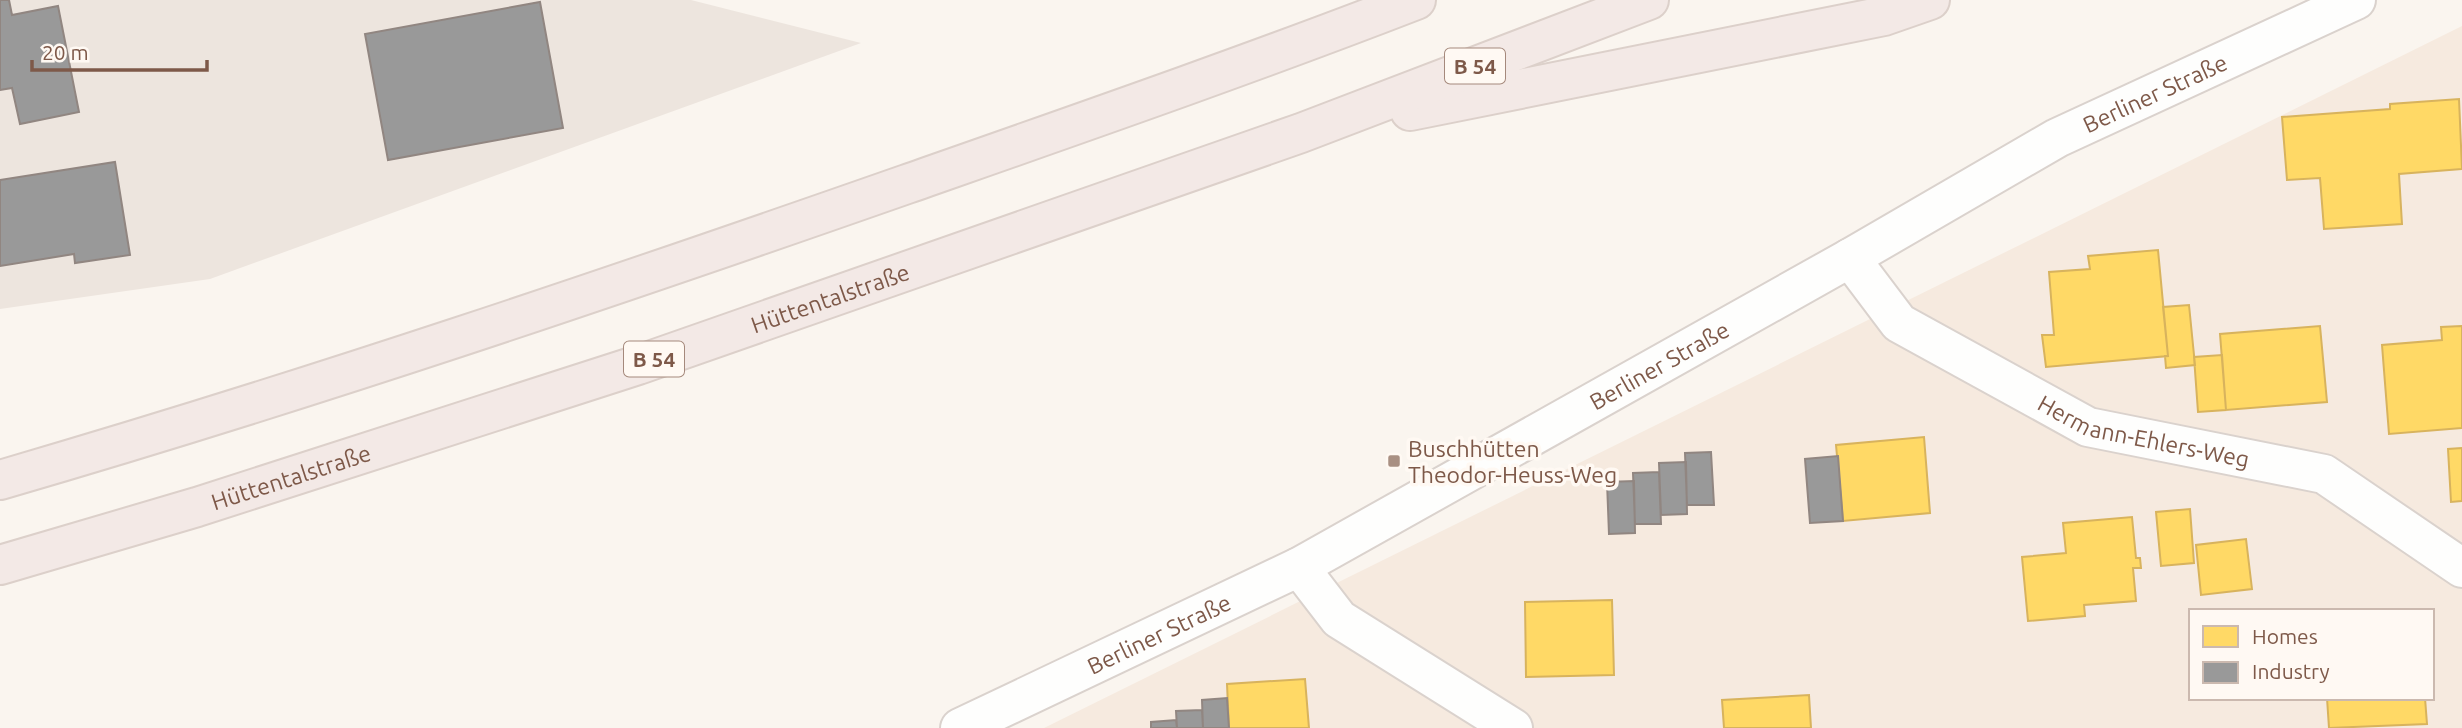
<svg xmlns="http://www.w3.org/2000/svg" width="2462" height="728" viewBox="0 0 2462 728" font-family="Ubuntu,sans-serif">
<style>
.residential{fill:#f6eadf;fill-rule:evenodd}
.industrial{fill:#ede5de}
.homes{fill:#ffd966;stroke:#d8b35d;stroke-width:2}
.industry{fill:#999;stroke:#918681;stroke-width:2}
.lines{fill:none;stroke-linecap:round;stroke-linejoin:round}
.minor-casing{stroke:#dad2cd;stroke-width:42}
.highway-casing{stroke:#dcd0ca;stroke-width:42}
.minor{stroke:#fefefd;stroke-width:38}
.highway{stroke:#f3e9e6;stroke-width:38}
.poi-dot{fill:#a99083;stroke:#fff9f3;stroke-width:2.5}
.labels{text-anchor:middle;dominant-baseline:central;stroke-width:7;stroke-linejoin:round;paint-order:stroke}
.shield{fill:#fff9f3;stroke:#a5897c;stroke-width:2}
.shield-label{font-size:21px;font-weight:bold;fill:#7e5949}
.street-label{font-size:23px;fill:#7e5949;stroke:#fff9f3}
.poi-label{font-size:23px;fill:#7e5949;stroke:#fff9f3;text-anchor:start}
</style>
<rect width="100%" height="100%" fill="#faf5ef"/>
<path class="residential" d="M2462,26V728H1044ZM2191,611H2432V698H2191Z"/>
<path class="industrial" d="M0,0H691L861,43L210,279L0,309Z"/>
<path class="homes" d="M2459,99L2462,169L2399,174L2402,224L2324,229L2320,178L2287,180L2282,117L2390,109V104Z
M2158,250L2168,356L2046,367L2042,335H2054L2049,272L2090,269L2088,256Z
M2189,305L2195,365L2166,368L2165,356H2168L2163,307Z
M2320,326L2327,402L2226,410L2220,334Z
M2462,326V428L2389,434L2382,345L2442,340L2441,327Z
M2222,355L2226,410L2198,412L2194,357Z
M1924,437L1930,513L1843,521L1836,445Z
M2462,448V501L2451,502L2448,449Z
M2190,509L2194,563L2161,566L2156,512Z
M2132,517L2136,558H2140L2141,568H2133L2136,601L2084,605L2085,616L2028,621L2022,557L2066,553L2063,523Z
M2246,539L2252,589L2201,595L2196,545Z
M1612,600L1614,675L1526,677L1525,602Z
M1305,679L1309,728H1229L1227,684Z
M1809,695L1811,728H1724L1722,700Z
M2327,698H2425L2427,724L2329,728Z"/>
<path class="industry" d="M0,0H9L12,15L58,6L79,112L20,124L12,88L0,90Z
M540,2L563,128L388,160L365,34Z
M115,162L130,255L75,263L74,254L0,266V180Z
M1711,452L1714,505H1687L1685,453Z
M1838,456L1843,521L1810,523L1805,459Z
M1686,462L1687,514L1661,515L1659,463Z
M1659,472L1661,524H1635L1633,473Z
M1634,481L1635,533L1609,534L1607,482Z
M1227,698L1229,728H1203L1202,700Z
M1202,710L1203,728H1177L1176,711Z
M1176,720L1177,728H1151V722Z"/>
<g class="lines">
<g class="minor-casing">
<g id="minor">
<path id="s1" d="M1850,258L1899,323L2088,427L2324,474L2462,568"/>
<path d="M1299,567L1339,619L1513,728"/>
<path id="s2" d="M960,728L1299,567L1850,258L2057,138L2356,0"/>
</g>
</g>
<g class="highway-casing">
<g id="highway">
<path d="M1410,111L1884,16L1930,0"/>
<path d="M0,480C306,391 607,289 907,184C1078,124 1248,65 1416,0"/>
<path id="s3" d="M0,565L197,507L638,365L1301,133L1649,0"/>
</g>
</g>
<use href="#minor" class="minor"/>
<use href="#highway" class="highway"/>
</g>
<rect class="poi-dot" x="1387" y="454" width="14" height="14" rx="3.5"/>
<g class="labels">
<g class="shield">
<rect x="1445" y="48.5" width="60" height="35" rx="5"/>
<rect x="624" y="341.5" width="60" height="35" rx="5"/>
</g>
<g class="shield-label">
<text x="1475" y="66">B 54</text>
<text x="654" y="359">B 54</text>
</g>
<g class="street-label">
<text stroke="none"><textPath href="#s2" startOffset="1354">Berliner Straße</textPath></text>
<text stroke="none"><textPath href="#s3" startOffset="872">Hüttentalstraße</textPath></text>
<text stroke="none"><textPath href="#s2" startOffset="788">Berliner Straße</textPath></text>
<text stroke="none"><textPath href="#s1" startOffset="352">Hermann-Ehlers-Weg</textPath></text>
<text stroke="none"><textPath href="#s3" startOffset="304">Hüttentalstraße</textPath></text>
<text stroke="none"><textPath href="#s2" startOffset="220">Berliner Straße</textPath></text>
</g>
<g class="poi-label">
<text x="1408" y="448">Buschhütten<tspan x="1408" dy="26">Theodor-Heuss-Weg</tspan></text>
</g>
</g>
<rect x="2189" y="609" width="245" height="91" fill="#fff9f3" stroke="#cbb9af" stroke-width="2"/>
<rect x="2203" y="626" width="35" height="21" fill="#ffd966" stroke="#cbb9af" stroke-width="2"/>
<text x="2252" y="644" font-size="21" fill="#7e5949">Homes</text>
<rect x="2203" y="662" width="35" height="21" fill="#999999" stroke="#cbb9af" stroke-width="2"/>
<text x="2252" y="679" font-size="21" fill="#7e5949">Industry</text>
<path d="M32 60v10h175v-10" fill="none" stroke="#7e5949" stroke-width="3.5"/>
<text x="42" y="60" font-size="21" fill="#7e5949" stroke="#fff9f3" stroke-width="5" paint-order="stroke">20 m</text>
</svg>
